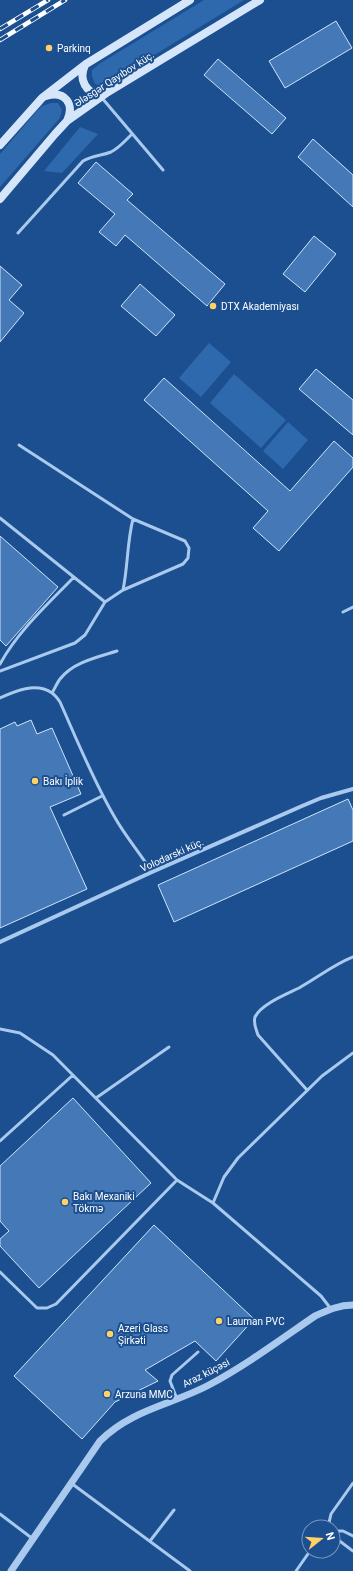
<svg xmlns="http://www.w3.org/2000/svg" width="353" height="1571" viewBox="0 0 353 1571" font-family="Roboto,sans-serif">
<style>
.green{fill:#2e69ad}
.building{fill:#4478b7;stroke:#cfe3fa}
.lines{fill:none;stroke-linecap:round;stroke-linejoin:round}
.service{stroke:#a9c9ee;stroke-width:3}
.minor{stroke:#a9c9ee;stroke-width:4}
.tertiary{stroke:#a9c9ee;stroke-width:7}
.secondary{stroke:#d6e6fa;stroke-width:8}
.rail-casing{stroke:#fff;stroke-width:4.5}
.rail{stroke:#1b4f8f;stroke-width:3;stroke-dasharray:9;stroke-linecap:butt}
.poi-dot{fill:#ffd166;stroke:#1b4f8f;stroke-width:1.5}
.labels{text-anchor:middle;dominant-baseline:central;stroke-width:4;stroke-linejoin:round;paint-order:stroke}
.poi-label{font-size:10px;fill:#fff;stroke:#1b4f8f;text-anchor:start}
.street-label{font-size:10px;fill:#fff;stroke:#1b4f8f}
</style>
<rect width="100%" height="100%" fill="#1b4f8f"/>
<path class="green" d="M204,0H244L112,81L102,86L95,84L92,76V70L99,64Z
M51,103H58L62,110L60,118L0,187V154L36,112L42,106Z
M80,127L98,134L62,173L44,171Z
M209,343L231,362L201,397L179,378Z
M234,374L286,420L261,448L210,403Z
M288,422L308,440L283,469L263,451Z"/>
<path class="building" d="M336,21L352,48L285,88L269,61Z
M218,59L286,118L272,134L204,75Z
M313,139L353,175V207L298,157Z
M96,162L133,194L127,200L225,284L207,306L125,235L116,246L99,232L115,214L78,183Z
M314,236L336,254L305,292L283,274Z
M0,266L22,285L9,300L24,313L0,342Z
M140,284L175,315L156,336L121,306Z
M316,369L353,400V435L299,389Z
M164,378L290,491L334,441L353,458V467L279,551L253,528L268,511L144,400Z
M0,536L58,587L6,646L0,640Z
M31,720L37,734L52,728L81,794L50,807L87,889L0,928V729L15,722L17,726Z
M348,799L353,810V841L174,922L158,885Z
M73,1098L151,1183L39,1288L0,1246V1239L9,1231L0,1221V1166Z
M154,1225L254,1319L216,1361L195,1341L145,1370L158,1381L115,1402L82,1439L14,1376Z"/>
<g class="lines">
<path class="service" d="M102,98L163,170
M18,233L83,161C93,155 101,156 111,152C119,148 125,141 131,135
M0,518L105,602
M123,590C128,566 127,542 133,519
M343,612L353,607
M0,664C18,631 48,604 74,577
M0,671L75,643L85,635L105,602L123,590L183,564L188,558L189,548L185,541L133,519L19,445
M52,693C55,688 57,683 60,679C73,662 98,657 117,651
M0,698C15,691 36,682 52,693C55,695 58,699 60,702C77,740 93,780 114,816C125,836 140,853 152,872
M64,815L102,796
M0,1029L20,1033L53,1055L177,1180L213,1203L321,1296L331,1309
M307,1090L258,1035C256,1029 253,1023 255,1017C261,1004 287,994 299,988C317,978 333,965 353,957
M96,1098L169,1047
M0,1141L73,1075
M213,1203L224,1177L238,1158L322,1076L353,1053
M0,1272L37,1308H47L56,1304L177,1180
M177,1399L170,1381L172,1375L198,1352
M71,1483L190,1571
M0,1514L33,1539
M328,1527L331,1514L353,1483
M333,1531H343L353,1536
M333,1536L353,1551
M150,1541L174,1510
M296,1571L310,1551"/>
<path class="minor" d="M0,942L152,872L302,806L321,798L353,789"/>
<path class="tertiary" d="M11,1571L100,1441C131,1410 170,1405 207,1386C245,1366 280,1340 315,1316C328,1310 339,1305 353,1305"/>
<path class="secondary" d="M85,65C78,80 86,92 101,97
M46,96C65,90 75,104 67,121
M0,145L42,98L86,64L190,0
M0,199L55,134L67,121L108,92L260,0"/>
<g class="rail-casing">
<path id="rail" d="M0,29L48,0
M0,40L65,0"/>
</g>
<use href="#rail" class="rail"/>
</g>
<g class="poi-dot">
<circle cx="49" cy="48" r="4"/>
<circle cx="213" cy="306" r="4"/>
<circle cx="35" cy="781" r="4"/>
<circle cx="65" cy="1202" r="4"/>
<circle cx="219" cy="1321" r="4"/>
<circle cx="110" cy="1334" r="4"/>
<circle cx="107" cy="1394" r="4"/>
</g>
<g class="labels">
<g class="poi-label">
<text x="57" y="48">Parkinq</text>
<text x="221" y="306">DTX Akademiyası</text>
<text x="43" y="781">Bakı İplik</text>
<text x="73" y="1196">Bakı Mexaniki<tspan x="73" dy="12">Tökmə</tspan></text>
<text x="227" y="1321">Lauman PVC</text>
<text x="118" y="1328">Azeri Glass<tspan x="118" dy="12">Şirkəti</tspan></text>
<text x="115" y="1394">Arzuna MMC</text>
</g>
<g class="street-label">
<text transform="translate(114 79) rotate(-33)">Ələsgər Qayıbov küç.</text>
<text transform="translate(172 855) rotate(-24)">Volodarski küç.</text>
<text transform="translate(206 1373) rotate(-27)">Araz küçəsi</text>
</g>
</g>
<g transform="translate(321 1539) rotate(73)"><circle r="19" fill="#1b4f8f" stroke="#7695bc"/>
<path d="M0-3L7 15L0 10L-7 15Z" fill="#ffd166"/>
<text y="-6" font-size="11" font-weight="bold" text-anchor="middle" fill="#ffffff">N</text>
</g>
</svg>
